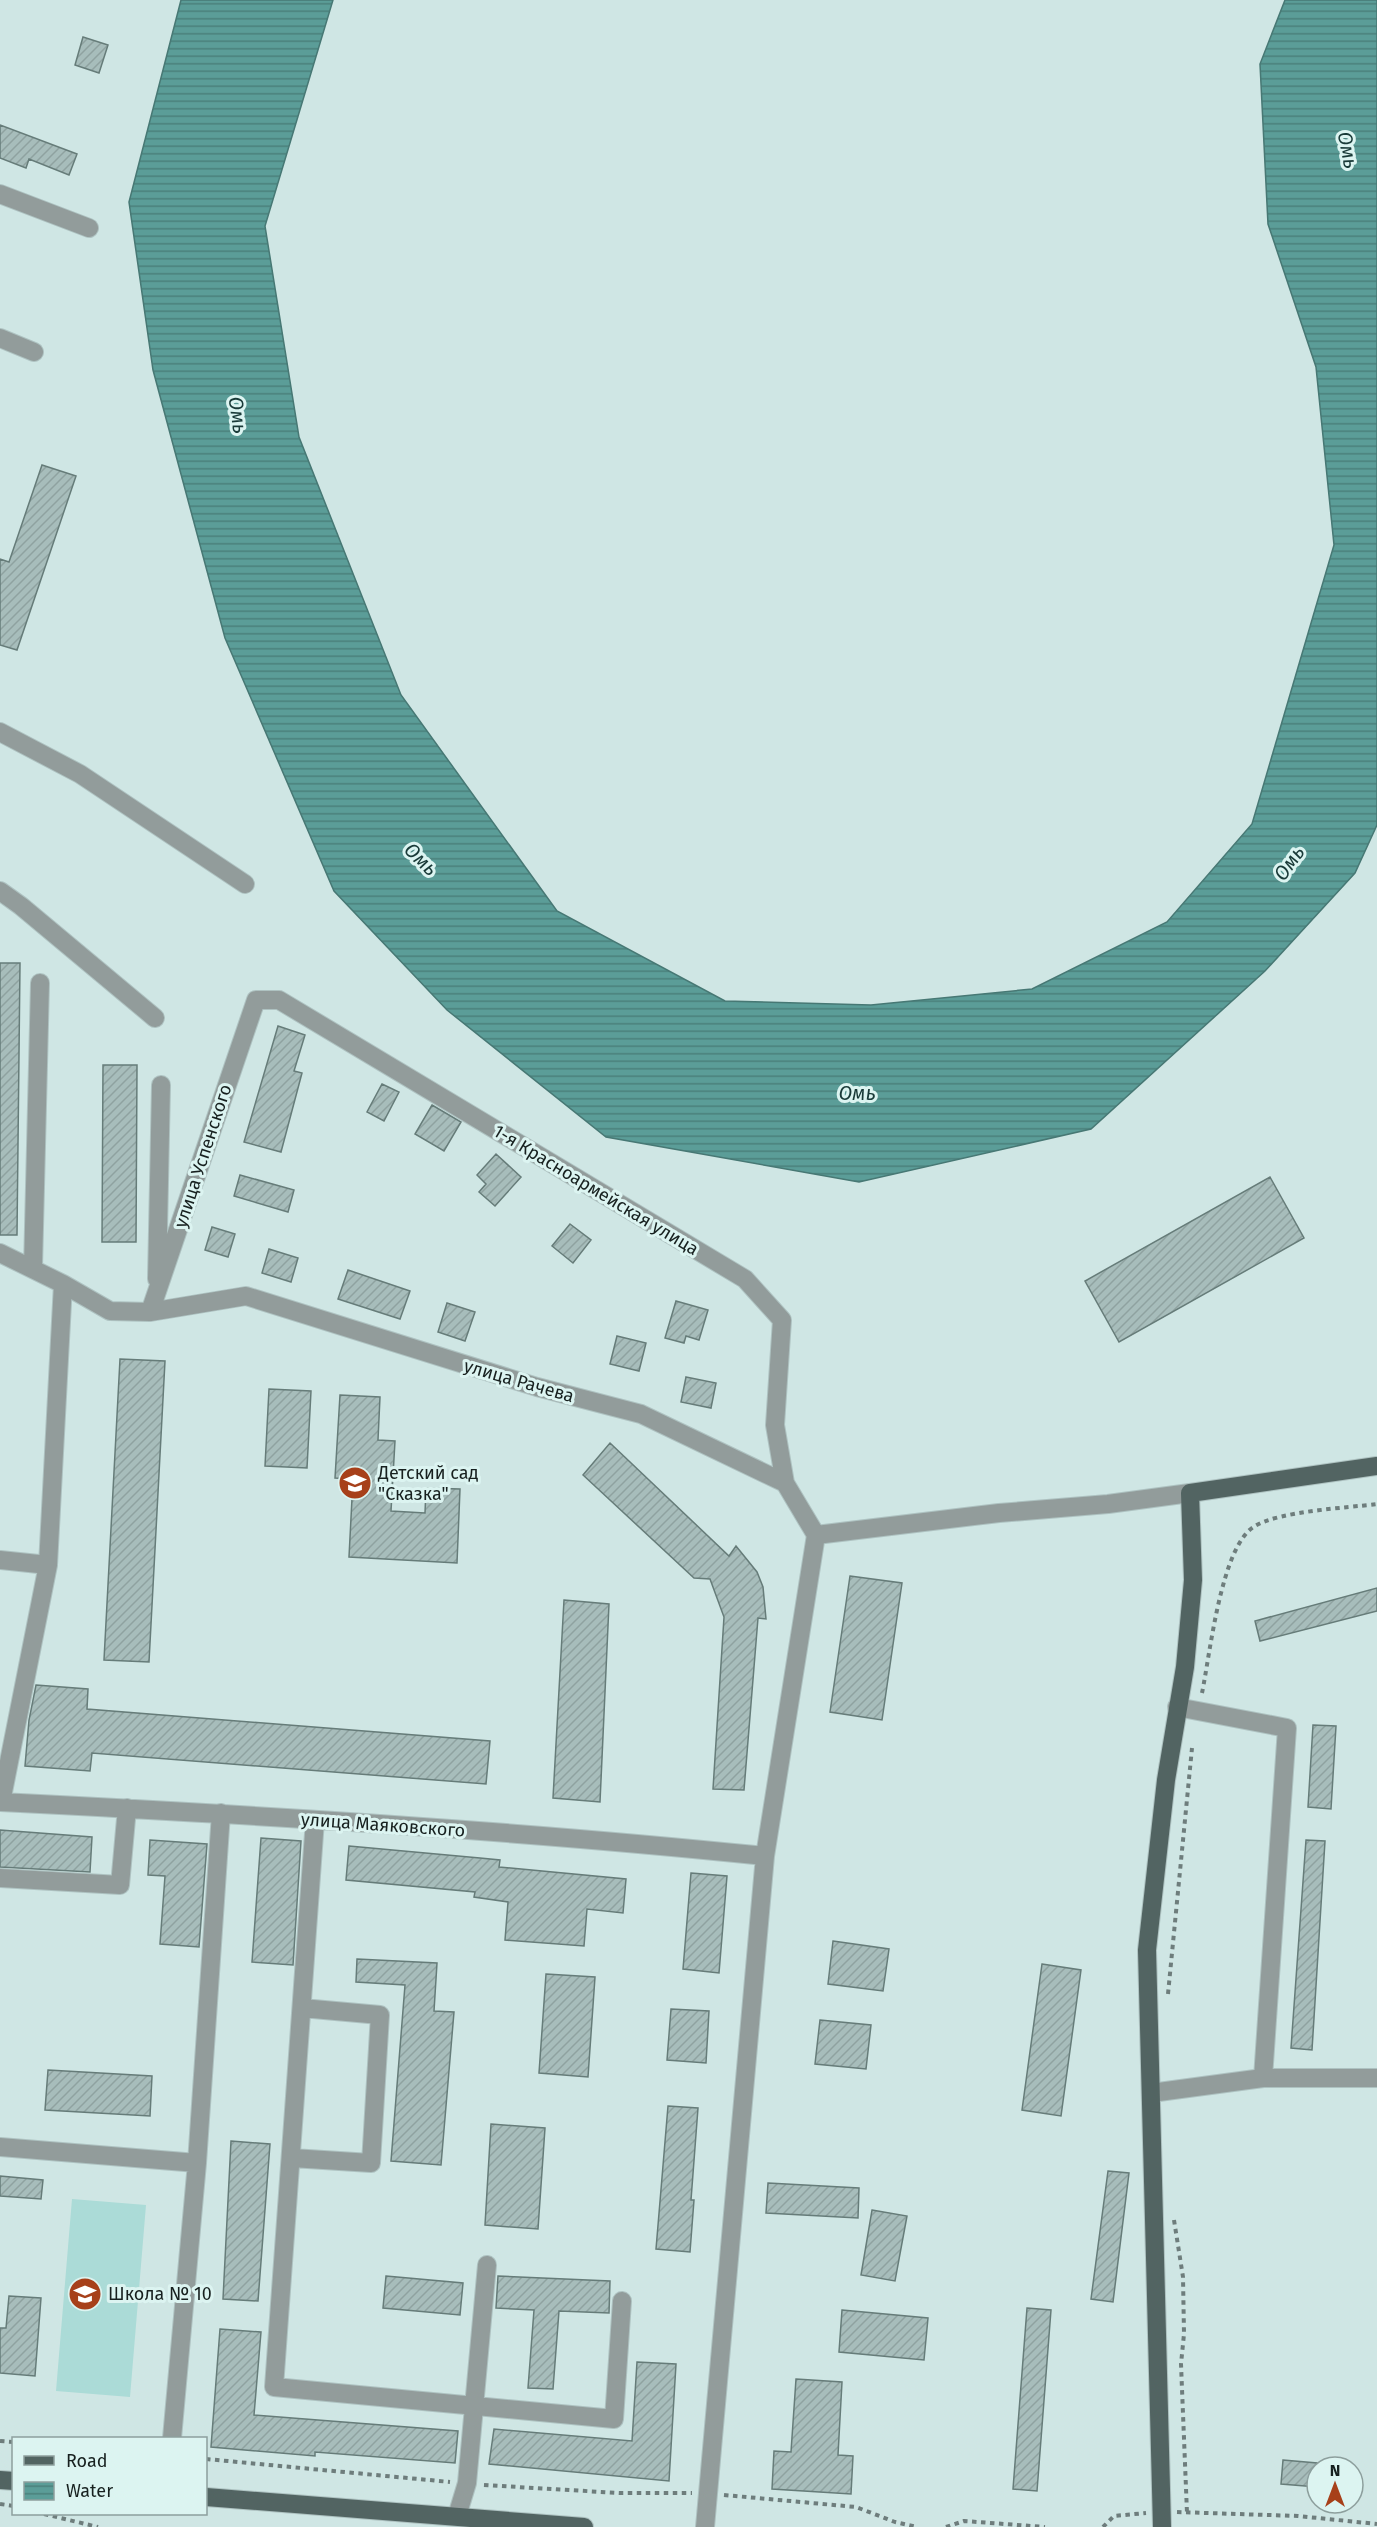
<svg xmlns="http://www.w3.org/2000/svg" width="1377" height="2527" viewBox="0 0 1377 2527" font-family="'Fira Sans',sans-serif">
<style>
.grass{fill:#abdbd7}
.water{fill:url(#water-rules);stroke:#477874;stroke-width:1.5}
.building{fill:url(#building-hatch);stroke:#667c79;stroke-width:1.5}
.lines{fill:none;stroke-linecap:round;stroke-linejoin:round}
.minor-casing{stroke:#aec2c1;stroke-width:20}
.major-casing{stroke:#aec2c1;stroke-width:20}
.path{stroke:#6e7d7c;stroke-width:4;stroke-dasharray:4.5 4.5;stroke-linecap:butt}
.minor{stroke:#929c9b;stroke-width:18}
.major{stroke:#526462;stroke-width:18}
.labels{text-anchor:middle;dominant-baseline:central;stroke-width:6;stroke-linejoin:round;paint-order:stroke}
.street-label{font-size:18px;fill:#17201f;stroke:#dcf4f1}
.poi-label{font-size:18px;fill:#17201f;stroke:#dcf4f1;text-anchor:start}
.water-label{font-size:20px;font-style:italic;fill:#193a38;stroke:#dcf4f1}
</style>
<defs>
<pattern id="water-rules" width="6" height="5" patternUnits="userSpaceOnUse" patternTransform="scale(1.5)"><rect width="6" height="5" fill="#5b9d98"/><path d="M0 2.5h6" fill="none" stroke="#4a807b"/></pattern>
<pattern id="building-hatch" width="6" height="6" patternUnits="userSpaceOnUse" patternTransform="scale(1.5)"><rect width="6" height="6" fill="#a7bdbb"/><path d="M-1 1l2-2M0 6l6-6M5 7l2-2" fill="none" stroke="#8fa2a0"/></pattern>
</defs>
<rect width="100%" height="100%" fill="#cfe6e4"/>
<path class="grass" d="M72,2199L146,2205L130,2397L56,2391Z"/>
<path class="water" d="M181,0H333L265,226L299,437L401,695L557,911L725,1001L871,1005L1032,989L1167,922L1252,824L1334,545L1316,367L1268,224L1260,64L1285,0H1377V825L1355,873L1265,971L1091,1129L859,1182L606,1137L447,1010L334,891L225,638L153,370L129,202Z"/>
<path class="building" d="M83,37L108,45L99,73L75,65Z
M0,125L77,154L69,175L29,159L26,168L0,158Z
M42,465L76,476L17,650L0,645V559L9,562Z
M0,963H20L17,1235H0Z
M278,1026L305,1035L294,1071L302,1073L281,1152L244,1142Z
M103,1065H137L136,1242H102Z
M382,1084L399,1092L384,1121L367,1112Z
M432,1105L461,1122L444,1151L415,1134Z
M496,1154L521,1177L495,1206L479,1192L486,1184L477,1175Z
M240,1175L294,1190L288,1212L234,1196Z
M1270,1177L1304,1238L1119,1342L1085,1281Z
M570,1224L591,1240L573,1263L552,1246Z
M212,1227L235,1234L228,1257L205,1250Z
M269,1249L298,1258L291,1282L262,1273Z
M348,1270L410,1291L400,1319L338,1299Z
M676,1301L708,1310L699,1340L686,1336L684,1343L665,1338Z
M447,1303L475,1312L465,1341L438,1332Z
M617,1336L646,1343L639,1371L610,1364Z
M120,1359L165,1361L149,1662L104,1660Z
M686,1377L716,1383L711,1408L681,1402Z
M269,1389L311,1391L307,1468L265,1466Z
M340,1395L380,1397L378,1440L395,1441L391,1511L425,1513L426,1488L460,1489L457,1563L349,1557L353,1479L335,1478Z
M610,1443L729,1556L736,1546L757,1572L763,1587L766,1619L758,1618L744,1790L713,1789L724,1617L710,1579L694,1578L583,1475Z
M850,1576L902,1583L882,1720L830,1712Z
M1377,1588V1611L1260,1641L1255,1621Z
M564,1600L609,1604L600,1802L553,1798Z
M36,1685L88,1689L87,1709L490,1741L486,1784L92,1753L90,1771L25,1766L29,1720Z
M1313,1725L1336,1726L1331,1809L1308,1807Z
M0,1830L92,1837L90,1872L0,1867Z
M261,1838L301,1841L293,1965L252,1962Z
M150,1840L207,1844L199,1947L160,1944L165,1876L148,1875Z
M1306,1840L1325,1841L1312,2050L1291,2048Z
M349,1846L480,1858L500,1860L499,1867L626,1879L623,1913L587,1909L584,1946L505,1940L508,1902L474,1897L475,1892L346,1880Z
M691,1873L727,1876L719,1973L683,1969Z
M833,1941L889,1949L883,1991L828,1984Z
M357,1959L437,1963L434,2011L454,2012L441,2165L391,2161L405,1985L356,1982Z
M1042,1964L1081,1970L1061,2116L1022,2110Z
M546,1974L595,1977L588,2077L539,2073Z
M671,2009L709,2011L706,2063L667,2060Z
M820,2020L871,2025L866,2069L815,2064Z
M48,2070L152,2076L150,2116L45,2110Z
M668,2106L698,2108L691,2200H694L690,2252L656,2249Z
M491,2124L545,2128L538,2229L485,2225Z
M231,2141L270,2144L258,2301L223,2299Z
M1108,2171L1129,2173L1113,2302L1091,2299Z
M0,2176L43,2180L41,2199L0,2196Z
M768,2183L859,2188L858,2218L766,2213Z
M872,2210L907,2216L895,2281L861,2275Z
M386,2276L463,2283L460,2315L383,2308Z
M498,2276L610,2281L609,2313L559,2311L553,2389L528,2388L534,2310L496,2308Z
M9,2296L41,2298L35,2376L0,2373V2328H6Z
M1027,2308L1051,2310L1037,2491L1013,2489Z
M842,2310L928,2318L924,2360L839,2352Z
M220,2329L261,2332L254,2415L458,2431L455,2463L315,2452V2456L211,2447Z
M637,2362L676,2364L669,2481L489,2464L494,2429L632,2441Z
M796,2379L842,2382L838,2455L853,2456L851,2494L772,2489L774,2451L791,2452Z
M1283,2460L1317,2463V2487L1281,2484Z"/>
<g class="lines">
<g class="minor-casing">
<path id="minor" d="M0,194L89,228
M0,338L34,352
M0,732L80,774L245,884
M0,891L21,906L155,1018
M0,1253L63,1284L110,1311L150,1312L246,1296L537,1387L641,1414L785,1483
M33,1268L40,983
M157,1279L161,1085
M150,1312L256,1000H279L745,1279L782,1320L775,1425L785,1483L816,1535L765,1856L705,2527
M816,1535L999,1513L1108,1504L1190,1493
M0,1560L48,1565L1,1802
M48,1565L63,1284
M1177,1707L1287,1728L1263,2078
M0,1802C255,1815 511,1830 765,1856
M315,1820L274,2387L614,2419L622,2301
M0,1878L120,1885L127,1808
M1151,2093L1263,2078H1377
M0,2147L197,2163
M292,2158L371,2163L380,2015L302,2008
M172,2438L197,2163L221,1813
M457,2516L467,2483L487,2265"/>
</g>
<g class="major-casing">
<path id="major" d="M0,2480L14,2481
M206,2497L584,2527
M1162,2527L1147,1950L1166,1780L1185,1667L1193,1580L1190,1493L1377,1466"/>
</g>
<path class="path" d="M1202,1693C1210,1655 1221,1545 1255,1526C1280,1511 1346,1508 1377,1504
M1168,1994L1192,1748
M1174,2220L1183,2277L1184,2334L1181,2364L1187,2513
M0,2441L14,2442
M206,2459L450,2482
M484,2485L619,2493H692
M724,2495L856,2507L895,2522L917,2527
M0,2504L14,2506
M1177,2512L1298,2516L1377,2524
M44,2514L98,2527
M946,2527L964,2521L1045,2527
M1103,2527L1114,2516L1146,2513"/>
<use href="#minor" class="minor"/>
<use href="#major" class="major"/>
</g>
<defs>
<g id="school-disc" transform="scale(1.725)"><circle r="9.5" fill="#a7401a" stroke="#dcf4f1"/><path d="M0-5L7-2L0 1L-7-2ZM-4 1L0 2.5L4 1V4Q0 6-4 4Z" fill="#fff"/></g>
</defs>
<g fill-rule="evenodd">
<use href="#school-disc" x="355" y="1483"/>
<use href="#school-disc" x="85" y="2294"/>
</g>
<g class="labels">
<g class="street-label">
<text transform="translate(203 1156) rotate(-72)">улица Успенского</text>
<text transform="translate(596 1190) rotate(31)">1-я Красноармейская улица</text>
<text transform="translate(519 1381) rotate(16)">улица Рачева</text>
<text transform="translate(383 1825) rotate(4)">улица Маяковского</text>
</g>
<g class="poi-label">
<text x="378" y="1473">Детский сад<tspan x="378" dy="21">"Сказка"</tspan></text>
<text x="108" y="2294">Школа № 10</text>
</g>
<g class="water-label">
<text transform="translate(1348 150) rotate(79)">Омь</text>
<text transform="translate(238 415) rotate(82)">Омь</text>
<text transform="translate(421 859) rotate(44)">Омь</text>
<text transform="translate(1289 863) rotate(-54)">Омь</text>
<text x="857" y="1093">Омь</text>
</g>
</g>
<rect x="12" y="2437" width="195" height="78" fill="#dcf4f1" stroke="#8d9f9d" stroke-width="1.5"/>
<rect x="24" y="2456" width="30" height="9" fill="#526462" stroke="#8d9f9d" stroke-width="1.5"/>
<text x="66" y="2467" font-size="18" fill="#17201f">Road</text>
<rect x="24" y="2482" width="30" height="18" fill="url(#water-rules)" stroke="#8d9f9d" stroke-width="1.5"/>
<text x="66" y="2497" font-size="18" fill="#17201f">Water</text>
<g transform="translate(1335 2485)"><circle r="28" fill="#dcf4f1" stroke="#8d9f9d" stroke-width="1.5"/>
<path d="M0-4.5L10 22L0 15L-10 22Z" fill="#a7401a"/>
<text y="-9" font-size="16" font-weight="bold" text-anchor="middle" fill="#17201f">N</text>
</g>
</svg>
